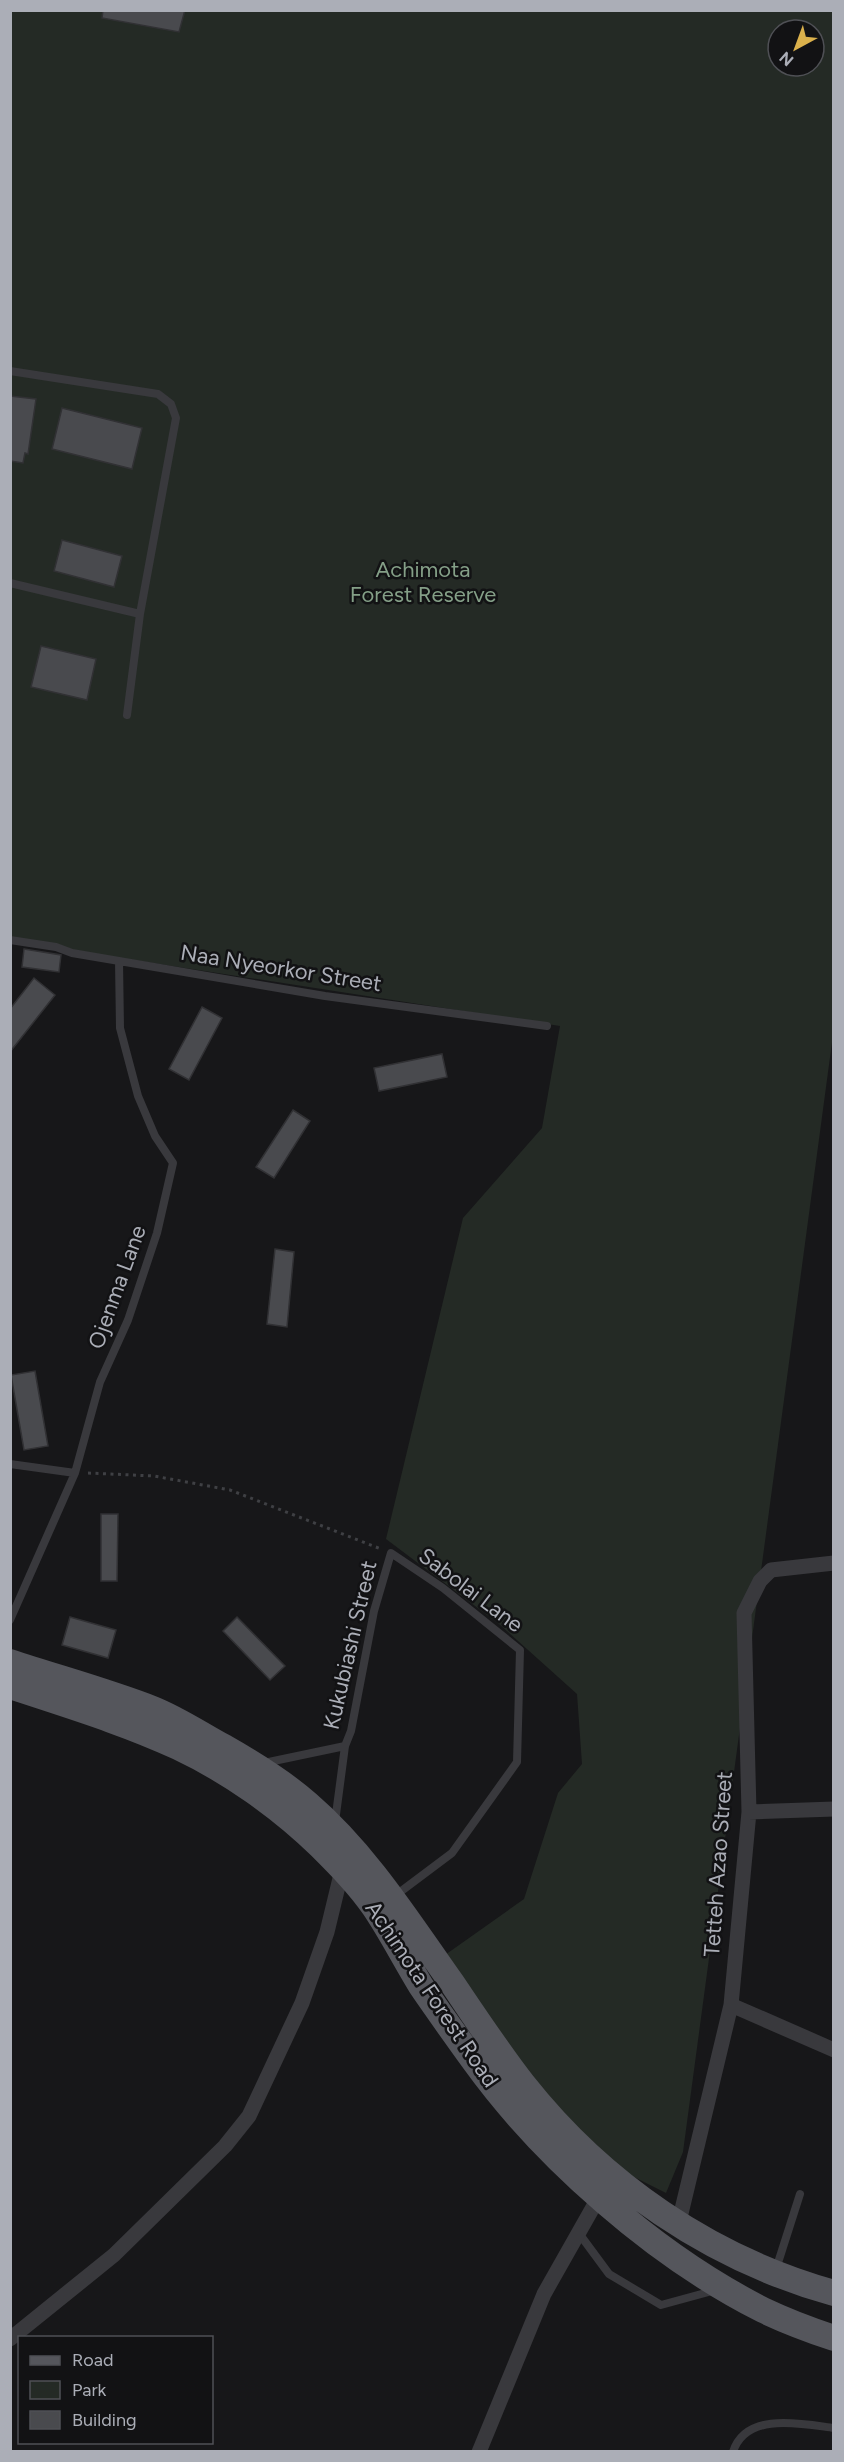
<svg xmlns="http://www.w3.org/2000/svg" width="844" height="2462" viewBox="0 0 844 2462" font-family="Figtree,sans-serif">
<style>
.green{fill:#242a25;fill-rule:evenodd}
.building{fill:#494a4e;stroke:#313134;stroke-width:1.5}
.lines{fill:none;stroke-linecap:round;stroke-linejoin:round}
.path{stroke:#3f4044;stroke-width:3;stroke-dasharray:3 4.5;stroke-linecap:butt}
.lane{stroke:#39393d;stroke-width:8}
.street{stroke:#39393d;stroke-width:15}
.primary{stroke:#55565c;stroke-width:26}
.labels{text-anchor:middle;dominant-baseline:central;stroke-width:5;stroke-linejoin:round;paint-order:stroke}
.park-label{font-size:22px;fill:#849f87;stroke:#121214}
.street-label{font-size:22px;fill:#abaeb7;stroke:#121214}
</style>
<rect width="100%" height="100%" fill="#171719"/>
<path class="green" d="M10,11H833V1035L683,2152L666,2193L620,2170L557,2112L445,1955L524,1899L558,1793L582,1764L577,1694L499,1624L386,1539L463,1218L542,1128L560,1026L11,941ZM778,30H814V66H778Z"/>
<path class="building" d="M103,10H185L179,32L102,18Z
M10,396L36,399L28,454L25,453L23,463L10,461Z
M62,408L142,428L132,469L52,449Z
M62,540L122,556L114,587L54,571Z
M41,646L96,659L87,700L31,687Z
M24,949L61,955L59,972L22,967Z
M34,978L55,995L10,1052V1009Z
M202,1007L222,1018L189,1080L169,1069Z
M442,1054L447,1077L379,1091L374,1068Z
M293,1110L310,1121L274,1178L256,1167Z
M275,1249L294,1252L287,1327L267,1324Z
M35,1371L48,1446L24,1450L11,1375Z
M101,1514H118L117,1581H101Z
M70,1617L116,1630L108,1658L62,1645Z
M237,1617L285,1666L270,1680L223,1631Z"/>
<g class="lines">
<path class="path" d="M88,1473L154,1476L230,1490L381,1549"/>
<path class="lane" d="M10,371L158,394L171,404L176,418L140,614L127,715
M10,583L140,614
M10,940L56,947L72,953L325,996L547,1026
M10,1464L75,1473
M10,1620L75,1473L100,1382L128,1320L157,1233L173,1163L155,1136L138,1096L120,1028L119,961
M264,1763L345,1746
M335,1822L345,1746L351,1731L374,1611L391,1553L443,1588L520,1650L517,1762L452,1853L396,1895
M578,2232L609,2274L661,2305L716,2290
M776,2269L800,2194
M733,2452C746,2411 803,2424 834,2428"/>
<path class="street" d="M749,1812L834,1809
M731,2005L834,2050
M678,2226L731,2005L749,1812L744,1613L760,1581L771,1570L834,1563
M10,2339L114,2255L225,2146L249,2116L302,2003L327,1932L342,1870
M479,2452L544,2294L600,2195"/>
<path class="primary" d="M10,1662C58,1678 107,1691 153,1709C178,1719 200,1734 224,1747C254,1764 282,1781 308,1804C366,1854 408,1921 452,1983C475,2017 498,2052 523,2084C602,2184 711,2259 834,2293
M10,1686C67,1705 124,1722 178,1747C229,1771 280,1807 320,1846C339,1865 359,1885 374,1907C391,1932 405,1960 421,1986C438,2011 456,2036 474,2061C544,2158 656,2256 763,2310C786,2321 810,2330 834,2338"/>
</g>
<g class="labels">
<g class="park-label">
<text x="423" y="569">Achimota<tspan x="423" dy="25">Forest Reserve</tspan></text>
</g>
<g class="street-label">
<text transform="translate(281 968) rotate(9)">Naa Nyeorkor Street</text>
<text transform="translate(117 1287) rotate(-70)">Ojenma Lane</text>
<text transform="translate(471 1590) rotate(37)">Sabolai Lane</text>
<text transform="translate(350 1645) rotate(-77)">Kukubiashi Street</text>
<text transform="translate(718 1864) rotate(-86)">Tetteh Azao Street</text>
<text transform="translate(432 1994) rotate(56)">Achimota Forest Road</text>
</g>
</g>
<rect width="844" height="2462" fill="none" stroke="#abaeb7" stroke-width="24"/>
<rect x="18" y="2336" width="195" height="108" fill="#121214" stroke="#4f5055" stroke-width="1.5"/>
<rect x="30" y="2356" width="30" height="9" fill="#55565c" stroke="#4f5055" stroke-width="1.5"/>
<text x="72" y="2366" font-size="18" fill="#abaeb7">Road</text>
<rect x="30" y="2381" width="30" height="18" fill="#242a25" stroke="#4f5055" stroke-width="1.5"/>
<text x="72" y="2396" font-size="18" fill="#abaeb7">Park</text>
<rect x="30" y="2411" width="30" height="18" fill="#494a4e" stroke="#4f5055" stroke-width="1.5"/>
<text x="72" y="2426" font-size="18" fill="#abaeb7">Building</text>
<g transform="translate(796 48) rotate(221)"><circle r="28" fill="#121214" stroke="#4f5055" stroke-width="1.5"/>
<path d="M0-4.5L10 22L0 15L-10 22Z" fill="#dbb14c"/>
<text y="-9" font-size="16" font-weight="bold" text-anchor="middle" fill="#abaeb7">N</text>
</g>
</svg>
